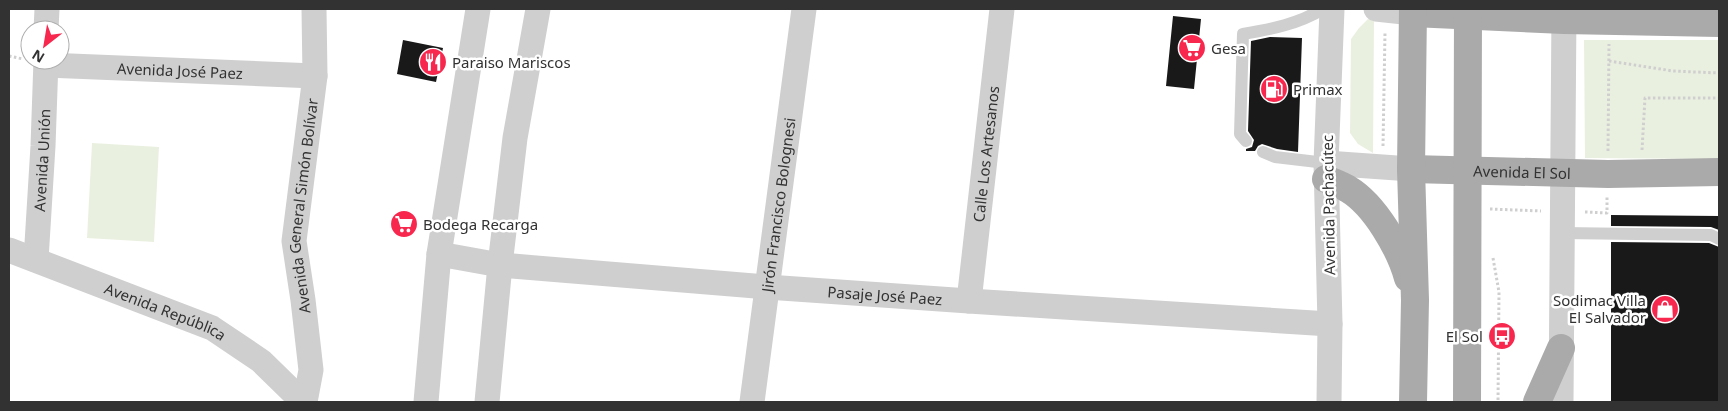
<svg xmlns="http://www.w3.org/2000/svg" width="1728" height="411" viewBox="0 0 1728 411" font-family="'Noto Sans',sans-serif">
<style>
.green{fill:#eaf0e0}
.building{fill:#191919}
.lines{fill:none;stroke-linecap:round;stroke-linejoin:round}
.path{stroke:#cfcfcf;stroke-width:3;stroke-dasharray:2.5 2.5;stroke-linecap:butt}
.lane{stroke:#cfcfcf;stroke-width:12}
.street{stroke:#cfcfcf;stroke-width:25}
.primary{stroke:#aaa;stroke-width:28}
.labels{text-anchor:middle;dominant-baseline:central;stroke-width:5;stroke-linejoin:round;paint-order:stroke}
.poi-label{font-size:15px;fill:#323232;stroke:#fff;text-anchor:start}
.street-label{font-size:15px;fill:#323232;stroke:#fff}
</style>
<rect width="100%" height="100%" fill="#fff"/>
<path class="green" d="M1368,19L1374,21L1373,153L1358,144L1350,133L1351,39L1359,28Z
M1584,40H1719V159L1585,158Z
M92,143L159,147L154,242L87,238Z"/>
<path class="building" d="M1173,16L1201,19L1194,89L1166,86Z
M1270,37L1302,38L1298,152L1277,149L1262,144L1258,146L1255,151H1246V149L1252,147L1254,140L1248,131L1251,41Z
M403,40L443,48L436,82L397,74Z
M1611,215L1719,216V230L1711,227L1611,226Z
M1611,242L1709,243L1719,247V402H1611Z"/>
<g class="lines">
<path class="path" d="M9,56L23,59
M1609,61L1673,71L1719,73
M1383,146L1385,32
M1642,150L1645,98H1719
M1608,151L1609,44
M1490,209L1541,211
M1585,212L1607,213V197
M1493,258L1499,292L1498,402"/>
<path class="lane" d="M1246,141L1240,134L1243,34C1272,29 1298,24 1323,9
M1263,152L1275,157L1326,163
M1562,233L1711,235L1719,239"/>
<g class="street">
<path d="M1376,9L1413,13"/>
<path d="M46,30L47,9"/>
<path id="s1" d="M46,65L315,76"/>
<path d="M1326,163L1411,169"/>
<path id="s2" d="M9,250L212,328L261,361L303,402"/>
<path id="s3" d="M439,254L500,265L767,287L969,301L1330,324"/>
<path id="s4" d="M36,260L43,146L46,60"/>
<path id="s5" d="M969,301L1002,9"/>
<path id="s6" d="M305,402L311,370L303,300L294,241L315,76L314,9"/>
<path d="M426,402L439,254L478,9"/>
<path d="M487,402L500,265L515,138L538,9"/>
<path id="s7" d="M752,402L804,9"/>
<path d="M1329,402L1330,324L1326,163L1332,9"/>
<path d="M1561,402L1564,9"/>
</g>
<g class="primary">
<path d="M1413,13L1564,20L1719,23"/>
<path id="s8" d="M1411,169L1608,174L1719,172"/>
<path d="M1326,179C1333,182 1342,185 1348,189C1375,205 1400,249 1408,278"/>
<path d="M1413,402L1415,300L1411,169L1413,9"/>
<path d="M1467,402L1468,9"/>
<path d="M1537,402L1561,348"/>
</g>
</g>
<defs>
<g id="supermarket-disc" transform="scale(1.4375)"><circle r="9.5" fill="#f7274e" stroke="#fff"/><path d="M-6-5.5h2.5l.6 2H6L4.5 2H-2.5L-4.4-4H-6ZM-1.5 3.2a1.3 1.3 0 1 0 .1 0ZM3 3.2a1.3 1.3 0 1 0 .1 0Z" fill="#fff"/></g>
<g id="restaurant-disc" transform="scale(1.4375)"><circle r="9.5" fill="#f7274e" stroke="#fff"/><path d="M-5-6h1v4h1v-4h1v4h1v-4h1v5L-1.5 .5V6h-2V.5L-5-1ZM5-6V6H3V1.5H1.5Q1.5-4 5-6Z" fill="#fff"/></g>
<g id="fuel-disc" transform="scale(1.4375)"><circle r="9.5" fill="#f7274e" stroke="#fff"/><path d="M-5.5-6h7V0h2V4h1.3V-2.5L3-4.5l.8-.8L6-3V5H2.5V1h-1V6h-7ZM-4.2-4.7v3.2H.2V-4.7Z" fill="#fff"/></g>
<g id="shop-disc" transform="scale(1.4375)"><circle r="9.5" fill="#f7274e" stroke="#fff"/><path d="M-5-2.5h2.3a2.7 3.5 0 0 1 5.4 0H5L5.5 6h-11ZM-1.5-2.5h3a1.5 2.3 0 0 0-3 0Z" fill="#fff"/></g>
<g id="bus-disc" transform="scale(1.4375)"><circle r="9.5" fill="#f7274e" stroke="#fff"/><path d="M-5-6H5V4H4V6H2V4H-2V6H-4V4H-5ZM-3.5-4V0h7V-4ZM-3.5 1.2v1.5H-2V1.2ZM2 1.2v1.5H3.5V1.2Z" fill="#fff"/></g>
</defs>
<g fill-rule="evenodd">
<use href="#supermarket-disc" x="1192" y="48"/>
<use href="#restaurant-disc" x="433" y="62"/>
<use href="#fuel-disc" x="1274" y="89"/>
<use href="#supermarket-disc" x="404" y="224"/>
<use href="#shop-disc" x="1665" y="309"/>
<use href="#bus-disc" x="1502" y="336"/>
</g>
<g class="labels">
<g class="poi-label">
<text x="1211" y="48">Gesa</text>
<text x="452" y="62">Paraiso Mariscos</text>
<text x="1293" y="89">Primax</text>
<text x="423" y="224">Bodega Recarga</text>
<text x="1646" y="300" text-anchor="end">Sodimac Villa<tspan x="1646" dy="17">El Salvador</tspan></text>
<text x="1483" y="336" text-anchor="end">El Sol</text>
</g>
<g class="street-label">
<text stroke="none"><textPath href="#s1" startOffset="134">Avenida José Paez</textPath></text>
<text stroke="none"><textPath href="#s5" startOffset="148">Calle Los Artesanos</textPath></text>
<text stroke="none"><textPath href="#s4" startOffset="100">Avenida Unión</textPath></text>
<text stroke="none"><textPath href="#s8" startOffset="111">Avenida El Sol</textPath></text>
<text stroke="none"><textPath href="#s7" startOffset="199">Jirón Francisco Bolognesi</textPath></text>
<text transform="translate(1328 205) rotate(-91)">Avenida Pachacútec</text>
<text stroke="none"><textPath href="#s6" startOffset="198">Avenida General Simón Bolívar</textPath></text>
<text stroke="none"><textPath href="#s3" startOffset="448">Pasaje José Paez</textPath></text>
<text stroke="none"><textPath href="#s2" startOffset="168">Avenida República</textPath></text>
</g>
</g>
<rect width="1728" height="411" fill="none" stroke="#323232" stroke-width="20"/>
<g transform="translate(45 45) rotate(211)"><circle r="24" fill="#ffffff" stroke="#adadad"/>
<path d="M0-4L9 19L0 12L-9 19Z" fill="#f7274e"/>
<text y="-8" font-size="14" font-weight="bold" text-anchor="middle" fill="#323232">N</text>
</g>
</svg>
